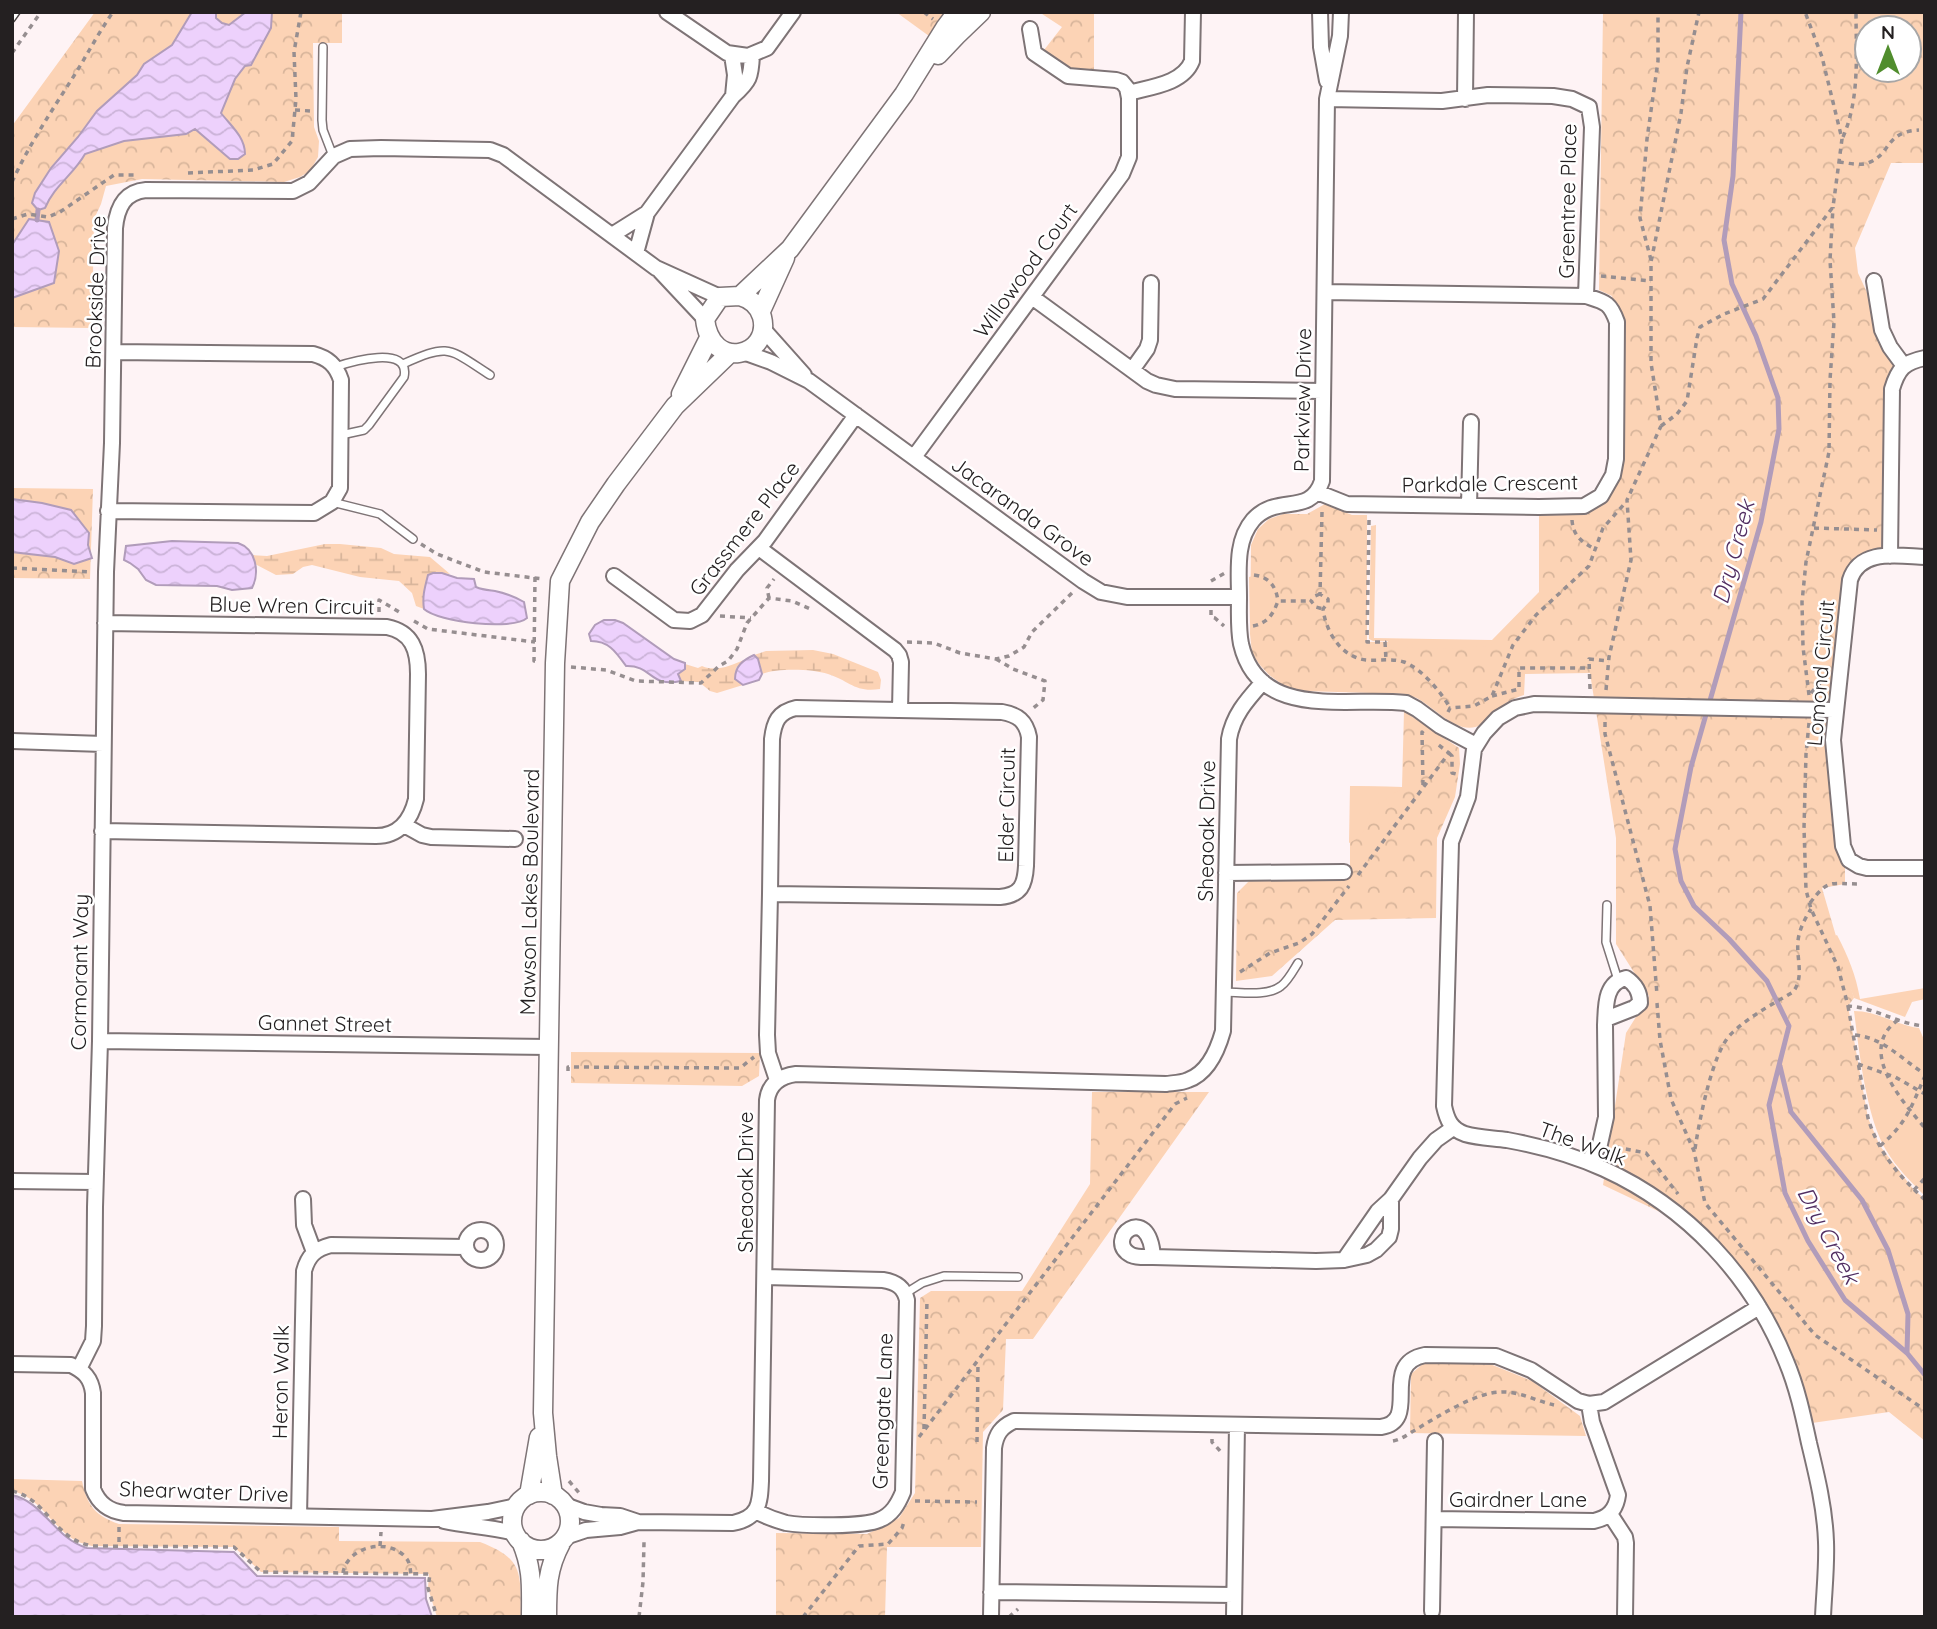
<svg xmlns="http://www.w3.org/2000/svg" width="1937" height="1629" viewBox="0 0 1937 1629" font-family="Quicksand,sans-serif">
<style>
.wetland{fill:url(#wetland-marsh)}
.park{fill:url(#park-crowns);fill-rule:evenodd}
.garden{fill:#fcd3b5}
.water{fill:url(#water-waves);stroke:#b19cba;stroke-width:2}
.lines{fill:none;stroke-linecap:round;stroke-linejoin:round}
.stream{stroke:#b19cba;stroke-width:5}
.service-casing{stroke:#7e7476;stroke-width:10}
.minor-casing{stroke:#7e7476;stroke-width:18}
.tertiary-casing{stroke:#7e7476;stroke-width:21}
.path{stroke:#968e90;stroke-width:3.5;stroke-dasharray:5 5;stroke-linecap:butt}
.service{stroke:#fff;stroke-width:7}
.minor{stroke:#fff;stroke-width:14}
.tertiary{stroke:#fff;stroke-width:18}
.rail-casing{stroke:#454041;stroke-width:8}
.rail{stroke:#fff;stroke-width:5;stroke-dasharray:16;stroke-linecap:butt}
.labels{text-anchor:middle;dominant-baseline:central;stroke-width:5;stroke-linejoin:round;paint-order:stroke}
.street-label{font-size:21px;fill:#242021;stroke:#fff}
.water-label{font-size:23px;font-style:italic;fill:#512e62;stroke:#fff}
</style>
<defs>
<pattern id="wetland-marsh" width="20" height="14" patternUnits="userSpaceOnUse" patternTransform="scale(1.75)"><rect width="20" height="14" fill="#fcd3b5"/><path d="M1 5h8M5 5V1M11 12h8M15 12V8" fill="none" stroke="#d8b59b"/></pattern>
<pattern id="park-crowns" width="20" height="18" patternUnits="userSpaceOnUse" patternTransform="scale(1.75)"><rect width="20" height="18" fill="#fcd3b5"/><path d="M2 6a3 3 0 1 1 6 0M12 15a3 3 0 1 1 6 0" fill="none" stroke="#d8b59b"/></pattern>
<pattern id="water-waves" width="16" height="10" patternUnits="userSpaceOnUse" patternTransform="scale(1.75)"><rect width="16" height="10" fill="#edd1fc"/><path d="M0 5q4-4 8 0t8 0" fill="none" stroke="#cbb3d8"/></pattern>
</defs>
<rect width="100%" height="100%" fill="#fef3f5"/>
<path class="wetland" d="M325,544H340L381,548L394,554L430,557L450,574L442,573L426,582L423,601L424,609L416,606L412,593L399,581L360,577L312,565L303,567L293,574L276,575L255,564L252,555L267,556Z
M813,650L833,654L878,672L881,680L880,689C855,693 850,681 828,674C812,669 778,668 762,674L758,659L754,655L766,651Z
M744,660L736,668L735,679L743,685L717,693L710,691L699,682L681,681L678,674L685,669V664L698,668L702,666C716,672 730,666 744,660Z"/>
<path class="park" d="M95,12H342V43H313L314,127L319,141L318,157L310,171L300,177L284,182L142,179L106,186L101,204L94,219L92,328L12,327V126Z
M896,12H947L929,36Z
M1039,12H1094V72L1071,69L1044,50L1062,27Z
M1603,12H1925V163H1891L1855,248L1858,273L1902,368L1892,390L1883,556L1858,565L1835,709L1845,853V884L1822,888L1854,998L1848,1006L1868,1118L1880,1146L1914,1190L1925,1199V1441L1889,1412L1805,1424L1778,1342L1696,1229L1603,1185L1626,1033L1649,996L1616,944V838L1590,673L1525,674L1524,695C1502,702 1499,710 1483,723C1462,739 1438,711 1420,700C1416,697 1410,696 1405,694L1304,691L1286,687L1269,675L1259,664L1252,653L1250,634L1251,545L1258,529L1269,519L1283,514H1307L1325,504L1352,515H1367V642L1492,640L1539,592V507L1584,506L1613,475L1617,322L1612,296L1599,290ZM1867,28H1909V70H1867Z
M12,488L93,489L90,579L12,578Z
M1404,711L1459,748L1460,764L1455,797L1437,838L1436,918L1335,920L1272,976L1236,981L1237,893L1251,879H1350V786L1402,787Z
M571,1052L760,1053L759,1076L742,1086L571,1083Z
M1092,1092H1209L1033,1339H1006L1003,1410L983,1432L981,1547H887L885,1617H776V1533L867,1534L899,1518L915,1493L920,1298L931,1291H1022L1090,1184Z
M1425,1362L1490,1364L1532,1381L1580,1416L1586,1436L1410,1433L1411,1374Z
M12,1479L82,1481C87,1505 95,1516 119,1524L339,1527V1541L480,1542C525,1559 520,1574 521,1617H437L428,1588L429,1574L261,1572L234,1547L92,1546C84,1544 77,1542 70,1537C49,1522 39,1497 12,1491Z"/>
<path class="garden" d="M1376,525L1374,638L1492,640L1491,646L1438,649L1388,647V641H1373L1369,639L1371,526Z
M1257,575C1271,579 1276,588 1278,601L1271,617L1254,626L1250,623L1249,577Z
M1350,786L1402,787L1399,791L1394,793C1389,800 1380,800 1375,806C1361,820 1372,833 1349,843Z
M1837,935C1848,956 1856,975 1860,999L1925,988V999L1912,1002L1905,1017L1854,998L1842,965L1828,939Z
M1854,1011C1877,1011 1896,1025 1919,1028L1925,1042V1196C1911,1182 1896,1167 1886,1150C1866,1117 1859,1050 1854,1011Z"/>
<path class="water" d="M192,12H216V18L222,23L229,25L246,12H272L271,28L251,65L245,66L235,79L221,113C231,126 245,137 245,154L238,159H230L195,129L186,134L124,141L85,154C74,174 54,186 45,208L38,210L32,203L35,193L51,168L78,137L97,111L137,75L144,64L172,45Z
M29,219L49,222L59,251L54,283L12,298V245Z
M12,499L42,503L71,510L89,533L88,545L92,558L74,564L55,557L12,552Z
M172,541L238,543C256,549 260,572 252,588L232,590L217,586L156,585L146,580L138,569L130,563L124,560L126,546Z
M433,573H442L457,578L474,579L476,587C483,590 487,590 495,591C505,593 515,597 524,602L527,618C512,631 438,622 424,609C422,596 425,587 428,575Z
M604,620H615L623,623L674,659L685,663V669L678,674L681,681C650,688 652,665 626,666C616,652 609,641 591,641L589,634L595,625Z
M754,655L758,659L762,674L759,680L743,685L735,679C735,666 743,660 754,655Z
M12,1495C44,1502 54,1538 87,1548L234,1552L257,1576L425,1578L426,1599L432,1617H12Z"/>
<g class="lines">
<path class="stream" d="M1741,12L1733,176L1724,240L1732,284L1756,336L1778,398L1779,429L1761,522L1691,767L1675,849L1681,881L1694,906L1729,939L1767,981L1789,1026L1769,1105L1785,1193L1808,1241L1845,1300L1907,1353L1925,1375
M37,220L38,210
M1780,1066L1791,1112L1862,1200L1888,1250L1908,1314L1907,1353"/>
<g class="service-casing">
<path id="service" d="M323,47L322,120L323,130L333,156
M403,364C450,343 448,348 490,375
M335,367C350,362 411,344 404,377L369,425L364,430L341,435
M332,502L380,514L413,539
M1607,905L1606,942L1618,980
M1224,992C1240,992 1267,997 1281,986C1288,981 1293,971 1298,963
M906,1293L922,1283L944,1276L1018,1277"/>
</g>
<g class="minor-casing">
<path id="minor" d="M667,12L727,53L748,56L767,48L793,12
M1320,12L1321,47L1327,81
M1341,12L1340,36L1327,99L1322,481C1310,517 1277,493 1253,520C1235,541 1239,571 1239,597C1239,613 1238,629 1241,644C1259,722 1349,696 1406,703L1417,709L1440,726L1476,745
M732,55L735,75L733,96
M1128,93C1150,87 1183,84 1192,61L1193,12
M1327,99L1442,101L1488,95L1553,96L1572,99L1589,107L1592,127L1586,296
M1465,99L1466,12
M612,235L647,213L733,96C750,81 751,77 752,55
M636,253L647,213
M660,271L705,319
M1874,281L1882,330L1890,347L1904,366
M1032,297L1147,381L1156,385L1175,389L1323,391
M763,329L804,375
M743,352L771,362L809,381L1083,581L1101,592L1127,597H1239
M1132,370L1147,349L1150,340L1151,283
M914,457L1122,174L1129,157V98L1127,88L1122,82L1116,80L1068,76L1034,53L1030,29
M1317,492L1347,504L1539,507L1584,506L1601,496L1613,475L1616,459L1617,322C1610,302 1605,302 1586,296L1325,292
M1469,506L1471,422
M108,511L314,513L332,502L340,488L341,380C336,365 328,358 313,354L114,352
M759,548L895,650L899,655L901,662L900,710
M1890,556L1892,389C1898,369 1904,362 1925,358
M1925,557C1898,556 1860,548 1850,580L1833,740L1843,846L1849,860L1859,866L1867,868H1925
M614,576L674,620L690,621L702,615L737,570L765,541L856,415
M12,741L103,744
M404,825L422,835L431,837L515,839
M102,831L376,836C399,836 411,820 416,799L418,674C418,650 412,632 387,627L105,623
M1226,873L1344,872
M770,894L772,739C774,722 778,712 796,708L1002,712C1018,715 1026,721 1029,737L1026,866C1025,885 1021,895 1000,897L770,894L767,1035L768,1053L777,1080
M100,1041L549,1047
M1588,1162L1600,1144L1606,1117L1605,1025C1606,1007 1604,983 1626,978C1635,984 1640,991 1640,1003L1634,1008L1606,1019
M12,1181L95,1182
M303,1199L304,1225L314,1252
M466 1245a15 15 0 1 1 30 0a15 15 0 1 1-30 0Z
M1153,1257C1149,1200 1103,1240 1131,1255C1138,1258 1146,1257 1153,1257L1316,1261L1344,1260L1367,1255L1376,1250L1389,1237L1391,1229V1199
M1344,1260L1378,1211L1391,1199L1420,1158L1436,1140L1453,1128
M12,1364L71,1365C84,1371 91,1378 93,1393V1489C99,1504 109,1511 124,1513L432,1519L488,1512L517,1506
M79,1369L93,1341L94,1326L95,1207L100,1041L106,572L112,443L115,228C117,208 124,192 146,190L293,191L309,183L334,156L350,149L381,148L490,150L503,155L656,268L720,297
M565,1505L584,1512L601,1515L620,1516L638,1522
M755,1511C765,1516 775,1520 786,1523C803,1526 864,1527 879,1520C892,1515 898,1504 903,1492L907,1300C904,1287 896,1282 883,1280L765,1277
M1610,1514L1625,1537L1626,1543L1625,1617
M299,1516L304,1271C308,1256 315,1249 331,1245L466,1247
M1434,1519L1594,1521C1608,1518 1616,1510 1618,1495L1592,1422L1589,1404
M444,1521C468,1526 491,1527 515,1533
M565,1537L586,1530L620,1527L638,1522L733,1523C759,1518 760,1504 761,1481L767,1100C769,1084 780,1076 796,1074L1166,1084C1173,1083 1182,1083 1188,1080C1208,1073 1218,1049 1223,1031L1229,739C1233,715 1247,700 1263,682
M991,1592L1234,1595
M1432,1611L1435,1441
M991,1617L994,1448C996,1434 1001,1427 1014,1421L1381,1427C1422,1421 1378,1364 1425,1355L1496,1356L1531,1370L1578,1401L1589,1404L1604,1402L1759,1307
M1234,1617L1237,1425
M1823,1617C1824,1592 1827,1567 1826,1542C1825,1509 1817,1476 1809,1443C1803,1415 1797,1387 1786,1361C1752,1276 1687,1207 1604,1169C1573,1155 1540,1146 1507,1140C1493,1138 1479,1138 1465,1134C1451,1129 1447,1120 1444,1106L1451,842L1468,797L1474,749L1484,733L1498,718L1515,708L1534,704L1834,710"/>
</g>
<g class="tertiary-casing">
<path id="tertiary" d="M938,55L956,36L981,12
M740,296L790,249L904,94L945,28L957,12
M740,296C751,299 759,306 762,317C772,356 711,373 705,319L720,297Z
M761,311L785,258
M681,394L709,338
M512 1521a29 29 0 1 1 58 0a29 29 0 1 1-58 0Z
M529,1495L539,1437
M553,1495L547,1456L543,1413L555,663L560,581L590,522L616,484L675,406L730,353
M521,1541C533,1569 531,1587 531,1617
M547,1617C547,1588 547,1569 561,1543"/>
</g>
<path class="path" d="M924,12L933,19
M12,53L41,12
M295,110L311,111
M1843,137C1860,98 1856,54 1856,12
M1839,162C1848,163 1860,166 1868,163C1892,154 1884,132 1919,130
M188,173L253,170L273,164L292,141L296,99L294,52L301,12
M12,182C28,147 49,115 70,82C85,59 97,35 113,12
M12,219L28,214L48,217L60,212L114,175H134
M1651,260L1640,218L1647,139L1658,61V12
M1601,276L1651,281
M1661,426L1677,414L1687,401L1697,338L1700,327L1724,314L1763,299L1833,207L1842,139L1822,57L1805,12
M1322,512L1320,594L1328,599V603L1323,609C1326,632 1341,657 1366,660C1379,661 1392,658 1404,662C1421,668 1442,693 1450,708
M1369,520L1367,642H1385L1386,660
M1572,520C1573,535 1581,542 1595,549
M1814,528L1877,530
M421,544L437,554L484,572L543,579
M12,568L90,572
M1254,575C1269,577 1276,586 1278,601
M535,577L534,661H539
M1211,581L1225,573
M1320,594L1315,596L1311,601L1316,607L1323,609
M769,598L767,588L774,579
M1211,610V617L1215,618L1224,626
M379,612V600L401,613
M720,616L751,618
M414,621L428,629L535,642
M1253,626C1267,623 1273,615 1278,601H1311
M907,642L934,643L960,653L996,659L1009,656L1024,647L1032,632L1072,593
M996,659L1013,669L1045,681L1043,700L1031,710
M571,667L606,670L636,681L701,683L719,666L728,661L737,649L747,623L769,598L792,601L813,610
M1590,689L1589,659L1609,661
M1606,690L1609,657L1631,560L1627,500L1661,426L1651,363V262L1681,113L1687,67L1699,12
M1811,693L1820,683L1823,684
M1809,695L1803,647L1802,602L1806,562L1829,452L1830,380L1834,322L1830,260L1833,207
M1492,696L1519,689V668H1589
M1448,712L1450,708L1474,706L1492,696L1513,645L1536,615L1589,566L1603,528L1626,502
M1605,722V734L1650,906L1657,995
M1809,723L1806,754L1804,828L1806,890L1811,909L1838,967L1848,1006C1877,1008 1897,1024 1925,1026
M1449,753L1452,756V773L1456,774
M1423,785L1422,732L1424,734
M1358,875L1449,753L1436,743
M1810,903C1829,878 1830,884 1860,884
M1240,972L1270,953L1299,943L1312,934L1349,886
M1657,1003L1660,1040L1671,1099L1694,1151L1705,1203L1815,1335L1925,1410
M1848,1006L1868,1118C1878,1152 1899,1176 1925,1200
M1898,1020C1856,1050 1902,1101 1925,1128
M1855,1035C1884,1038 1901,1059 1925,1074
M1858,1064L1895,1077L1925,1094
M568,1071V1067L740,1068L754,1057
M1880,1146C1907,1123 1911,1107 1925,1076
M1616,1147L1646,1153L1678,1194
M1695,1149C1699,1122 1712,1054 1730,1035C1748,1017 1771,1005 1793,992C1806,975 1794,955 1799,935C1801,926 1806,917 1811,909
M1914,1190L1925,1178
M924,1429L927,1300
M919,1437L1175,1104L1187,1098
M1212,1439V1442L1221,1452
M1393,1441C1403,1439 1409,1433 1417,1429C1438,1416 1477,1392 1501,1392C1519,1391 1536,1401 1554,1405
M977,1442L978,1362
M569,1481L580,1494
M12,1491C39,1497 49,1522 70,1537C77,1542 84,1544 92,1546L234,1547L261,1572L430,1574L428,1588L437,1617
M915,1501L977,1502
M119,1527V1546
M380,1546L381,1532
M343,1573C347,1546 390,1537 406,1558C410,1562 410,1569 411,1574
M639,1617L643,1582L644,1542
M803,1617L859,1546L888,1544L902,1528L904,1522
M1009,1617L1018,1609"/>
<use href="#service" class="service"/>
<use href="#minor" class="minor"/>
<use href="#tertiary" class="tertiary"/>
<g class="rail-casing">
<path id="rail" d="M12,19L17,12"/>
</g>
<use href="#rail" class="rail"/>
</g>
<g class="labels">
<g class="street-label">
<text transform="translate(1567 201) rotate(-89)">Greentree Place</text>
<text transform="translate(1025 270) rotate(-54)">Willowood Court</text>
<text transform="translate(95 292) rotate(-88)">Brookside Drive</text>
<text transform="translate(1302 400) rotate(-89)">Parkview Drive</text>
<text transform="translate(1490 483) rotate(-1)">Parkdale Crescent</text>
<text transform="translate(1023 511) rotate(36)">Jacaranda Grove</text>
<text transform="translate(744 528) rotate(-52)">Grassmere Place</text>
<text transform="translate(292 605) rotate(1)">Blue Wren Circuit</text>
<text transform="translate(1820 673) rotate(-85)">Lomond Circuit</text>
<text transform="translate(1006 805) rotate(-89)">Elder Circuit</text>
<text transform="translate(1206 831) rotate(-89)">Sheaoak Drive</text>
<text transform="translate(529 892) rotate(-89)">Mawson Lakes Boulevard</text>
<text transform="translate(79 972) rotate(-89)">Cormorant Way</text>
<text transform="translate(325 1023) rotate(1)">Gannet Street</text>
<text transform="translate(1583 1143) rotate(20)">The Walk</text>
<text transform="translate(745 1182) rotate(-90)">Sheaoak Drive</text>
<text transform="translate(280 1382) rotate(-89)">Heron Walk</text>
<text transform="translate(882 1411) rotate(-88)">Greengate Lane</text>
<text transform="translate(204 1491) rotate(2)">Shearwater Drive</text>
<text x="1518" y="1499">Gairdner Lane</text>
</g>
<g class="water-label">
<text transform="translate(1733 552) rotate(-75)">Dry Creek</text>
<text transform="translate(1829 1235) rotate(62)">Dry Creek</text>
</g>
</g>
<rect width="1937" height="1629" fill="none" stroke="#242021" stroke-width="28"/>
<g transform="translate(1888 49)"><circle r="33" fill="#ffffff" stroke="#a7a6a6" stroke-width="2"/>
<path d="M0-5L12 26L0 18L-12 26Z" fill="#508d2d"/>
<text y="-10" font-size="19" font-weight="bold" text-anchor="middle" fill="#242021">N</text>
</g>
</svg>
